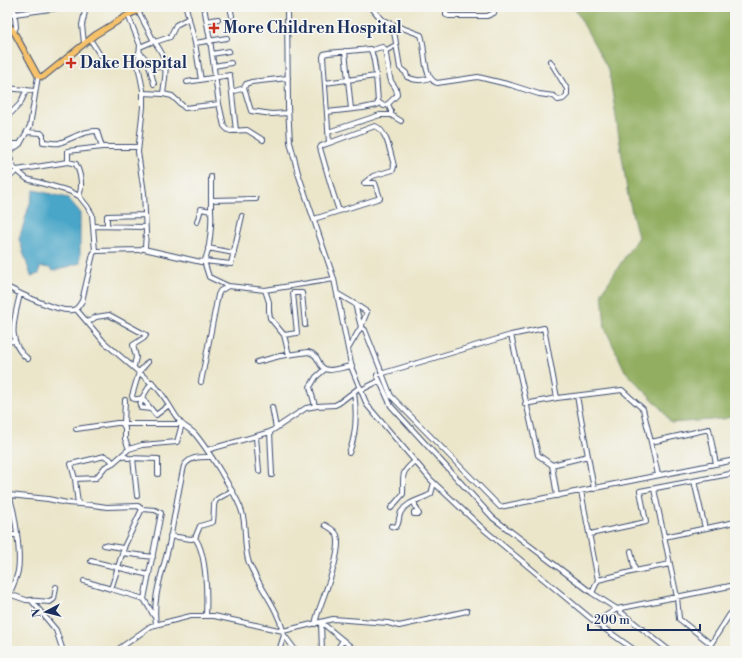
<svg xmlns="http://www.w3.org/2000/svg" width="742" height="658" viewBox="0 0 742 658" font-family="'Libre Bodoni',serif">
<style>
.forest{fill:#92ae60;stroke:#566e5f}
.water{fill:#4aa6c8;stroke:#326a93}
.lines{fill:none;stroke-linecap:round;stroke-linejoin:round}
.minor-casing{stroke:#3a4a6e;stroke-width:6}
.major-casing{stroke:#3a4a6e;stroke-width:7}
.minor{stroke:#fff;stroke-width:4}
.major{stroke:#f5c16b;stroke-width:5}
.poi-dot{fill:#c8321e;stroke:#f6f6f2;stroke-width:1.5}
.labels{text-anchor:middle;dominant-baseline:central;stroke-width:3.5;stroke-linejoin:round;paint-order:stroke}
.poi-label{font-size:16px;font-weight:bold;fill:#1b2f5e;stroke:#f6f6f2;text-anchor:start}
</style>
<rect width="100%" height="100%" fill="#f6f6f2"/>
<filter id="ink" filterUnits="userSpaceOnUse"><feTurbulence type="fractalNoise" baseFrequency=".025" numOctaves="2"/><feDisplacementMap in="SourceGraphic" scale="8" xChannelSelector="R" yChannelSelector="G"/><feConvolveMatrix kernelMatrix="1 2 1 2 8 2 1 2 1" color-interpolation-filters="sRGB"/></filter>
<filter id="wash" filterUnits="userSpaceOnUse"><feTurbulence type="fractalNoise" baseFrequency=".012" numOctaves="4" result="noise"/><feDisplacementMap in="SourceGraphic" scale="16" xChannelSelector="R" yChannelSelector="G"/><feGaussianBlur stdDeviation="0.9" result="paint"/><feColorMatrix in="noise" values="0 0 0 0 0 0 0 0 0 0 0 0 0 0 0 0 0 1.4 0 .05"/><feComposite in="paint" operator="in"/></filter>
<g filter="url(#wash)">
<rect width="100%" height="100%" fill="#ebe6ca"/>
<path class="forest" d="M574,7H735V415L724,419L671,423L660,407L625,371L605,328L602,292L638,237L628,196L609,71Z"/>
<path class="water" d="M34,190L68,198L80,212V263L53,271L50,268L41,267L39,270V274L31,276L19,239Z"/>
</g>
<g filter="url(#ink)">
<g class="lines">
<g class="minor-casing">
<path id="minor" d="M186,7L195,43L227,38
M204,7L210,40L219,104L224,126L228,130L231,131L247,130L263,140
M230,7L232,16
M287,7L288,107L290,142L298,173L334,279L352,369L367,405L431,480L481,527L595,622L636,651
M371,7L381,19L389,23L421,35C426,48 422,78 437,83L478,77L511,85L539,94L554,96L558,100L563,99L567,95V89L550,61
M446,7V15L449,16H487L494,13L495,7
M138,11L154,41L140,47
M7,15L65,7
M207,21L218,19
M392,25L395,37L400,68L406,73L407,77C416,81 421,81 430,78
M14,32L16,27L14,7
M90,39L100,55
M154,41C170,63 166,68 163,94
M155,42L170,37L176,25L189,18
M84,43L82,25L86,7
M195,43L201,80
M372,50L382,47L385,49C387,58 388,72 391,81C394,87 397,86 397,95L389,103L384,106L378,102
M345,51L351,109
M385,51L396,45
M139,52L148,61L154,84
M212,54L229,51
M148,62L156,66L166,69
M214,66L231,63
M187,82L230,75L236,131
M325,83L376,76
M7,88L35,91
M244,88L246,84L251,82L288,78
M232,92L244,88L251,111L272,114L288,113
M144,93L163,94L172,96L185,108L219,104
M388,104L391,111V115
M327,112L363,108L377,105L378,102C377,91 376,56 370,49L328,53L324,54L323,57L329,143
M7,117L20,104L26,91
M27,132L41,133L43,135V142C49,142 55,144 59,143C72,139 84,130 97,131L102,147
M328,132L380,115H391L401,121
M7,144H20
M7,153L20,144L30,126L38,76
M8,153L14,168L27,179L69,191L79,196L87,206L92,214L95,251
M68,162L76,164C81,175 83,186 79,196
M7,176L12,175L17,170L68,162V151L102,147H138
M211,177V211
M211,200L256,199
M314,219L380,198L375,183H364L373,176L393,170L394,166C391,155 387,130 375,126L329,143L321,146L320,148L333,193L339,211
M197,222L201,209L211,211C212,221 210,253 204,261L209,277L228,286L265,290L269,302V311L270,318L284,335L289,355
M93,226L145,227
M107,226V216L145,215
M208,248L234,253
M144,249L201,262L204,261L231,264L242,216
M7,287C20,294 60,313 73,310C78,309 79,305 82,301L93,254L95,251L140,250L145,247L146,233L144,193L138,152L143,107V90L138,65L140,45L128,15
M265,290L334,279
M20,294C15,317 5,342 28,359
M338,294L355,304L367,312L361,327L348,349
M355,304L361,327L365,330L391,396L500,507L735,460
M76,309L104,342L157,388C167,399 172,412 181,423C185,427 191,430 195,434C205,446 213,459 221,472C228,485 238,498 242,512C247,529 243,546 249,563C259,587 277,606 283,631L214,616H191L151,626L116,651
M88,322L96,317L109,315L146,335L144,338L133,345L136,357L134,366
M284,335L297,333L293,293H302L305,325
M511,335L538,455L552,465L557,496
M7,342L14,341
M148,362L139,372L132,396C133,401 138,399 142,398L140,405L141,408L151,409
M257,362L280,356L308,352C322,355 316,369 329,370C336,370 344,367 352,366
M152,382L142,398L156,415L169,405
M201,382L218,295L220,291L228,286
M361,390L379,381
M557,398L622,390L643,409L651,442L709,429L716,464
M525,404L557,398L544,328L511,335L377,375L391,406L493,518L592,593L617,609L670,651
M315,406L310,387L316,377L325,369
M276,428L306,408L317,406L335,405L339,403L360,387
M76,429L117,423H122L125,428V439L129,449
M270,432L272,475
M256,437L259,471
M651,442L658,475
M207,450L270,432L276,428L272,407
M349,453C357,433 357,413 354,392
M122,455L128,458L158,459V474
M588,456L594,489
M133,458L137,496
M552,465L588,456L577,396
M733,473L735,482
M75,479L71,464L105,456L110,459L113,463
M694,481L705,528
M654,489L677,597L679,619L711,644L730,614L735,612
M581,491L598,580L592,593
M7,492C15,505 21,555 18,571C16,581 11,590 7,599
M9,495L48,499L67,503L93,505L107,507L138,506L142,509L125,545L111,589L144,599L161,513L155,510L142,509
M78,504L75,479L96,478L105,467L113,463L129,449L142,445L177,442L182,424H124L125,400
M391,508L403,494C404,476 399,474 415,461
M414,512V514H419L415,505V501
M391,526L396,527C400,523 398,517 401,512C408,501 421,500 431,494L434,483
M590,534L646,522L640,491L735,473
M7,535H17
M170,536L191,539L195,538L200,526L213,522C216,499 208,503 232,491
M664,537L735,522
M195,538C207,554 207,596 206,616
M104,545L123,548
M122,553L153,557
M91,561L149,575
M635,571L670,564
M598,580L635,571L631,551
M84,581L111,589
M9,594L26,600L50,602L54,599L56,587
M144,599L154,616
M31,600L56,630L63,651
M321,622L356,651
M321,622L322,651
M595,622L617,609L735,585
M156,624C152,596 163,572 169,545C174,519 178,492 184,466C190,456 201,457 211,457
M315,624L317,616C322,599 343,552 337,535C335,530 330,528 325,525
M279,651L284,635
M296,651L284,635L283,631L333,619L388,623L399,626L467,611
M336,651L343,640"/>
</g>
<g class="major-casing">
<path id="major" d="M7,23L14,32L38,76L43,77L95,35L128,15L148,7"/>
</g>
<use href="#minor" class="minor"/>
<use href="#major" class="major"/>
</g>
</g>
<g class="poi-dot">
<path d="M212 22h4v4h4v4h-4v4h-4v-4h-4v-4h4z"/>
<path d="M69 57h4v4h4v4h-4v4h-4v-4h-4v-4h4z"/>
</g>
<g class="labels">
<g class="poi-label">
<text x="223" y="28">More Children Hospital</text>
<text x="80" y="63">Dake Hospital</text>
</g>
</g>
<rect width="742" height="658" fill="none" stroke="#f6f6f2" stroke-width="24"/>
<g transform="translate(46 612) rotate(263)" stroke="#f6f6f2" stroke-width="3" paint-order="stroke">
<path d="M0-3L7 15L0 10L-7 15Z" fill="#1b2f5e"/>
<text y="-6" font-size="11" font-weight="bold" text-anchor="middle" fill="#1b2f5e">N</text>
</g>
<path d="M588 624v6h112v-6" fill="none" stroke="#1b2f5e" stroke-width="2"/>
<text x="594" y="624" font-size="12" fill="#1b2f5e" stroke="#f6f6f2" stroke-width="3" paint-order="stroke">200 m</text>
</svg>
